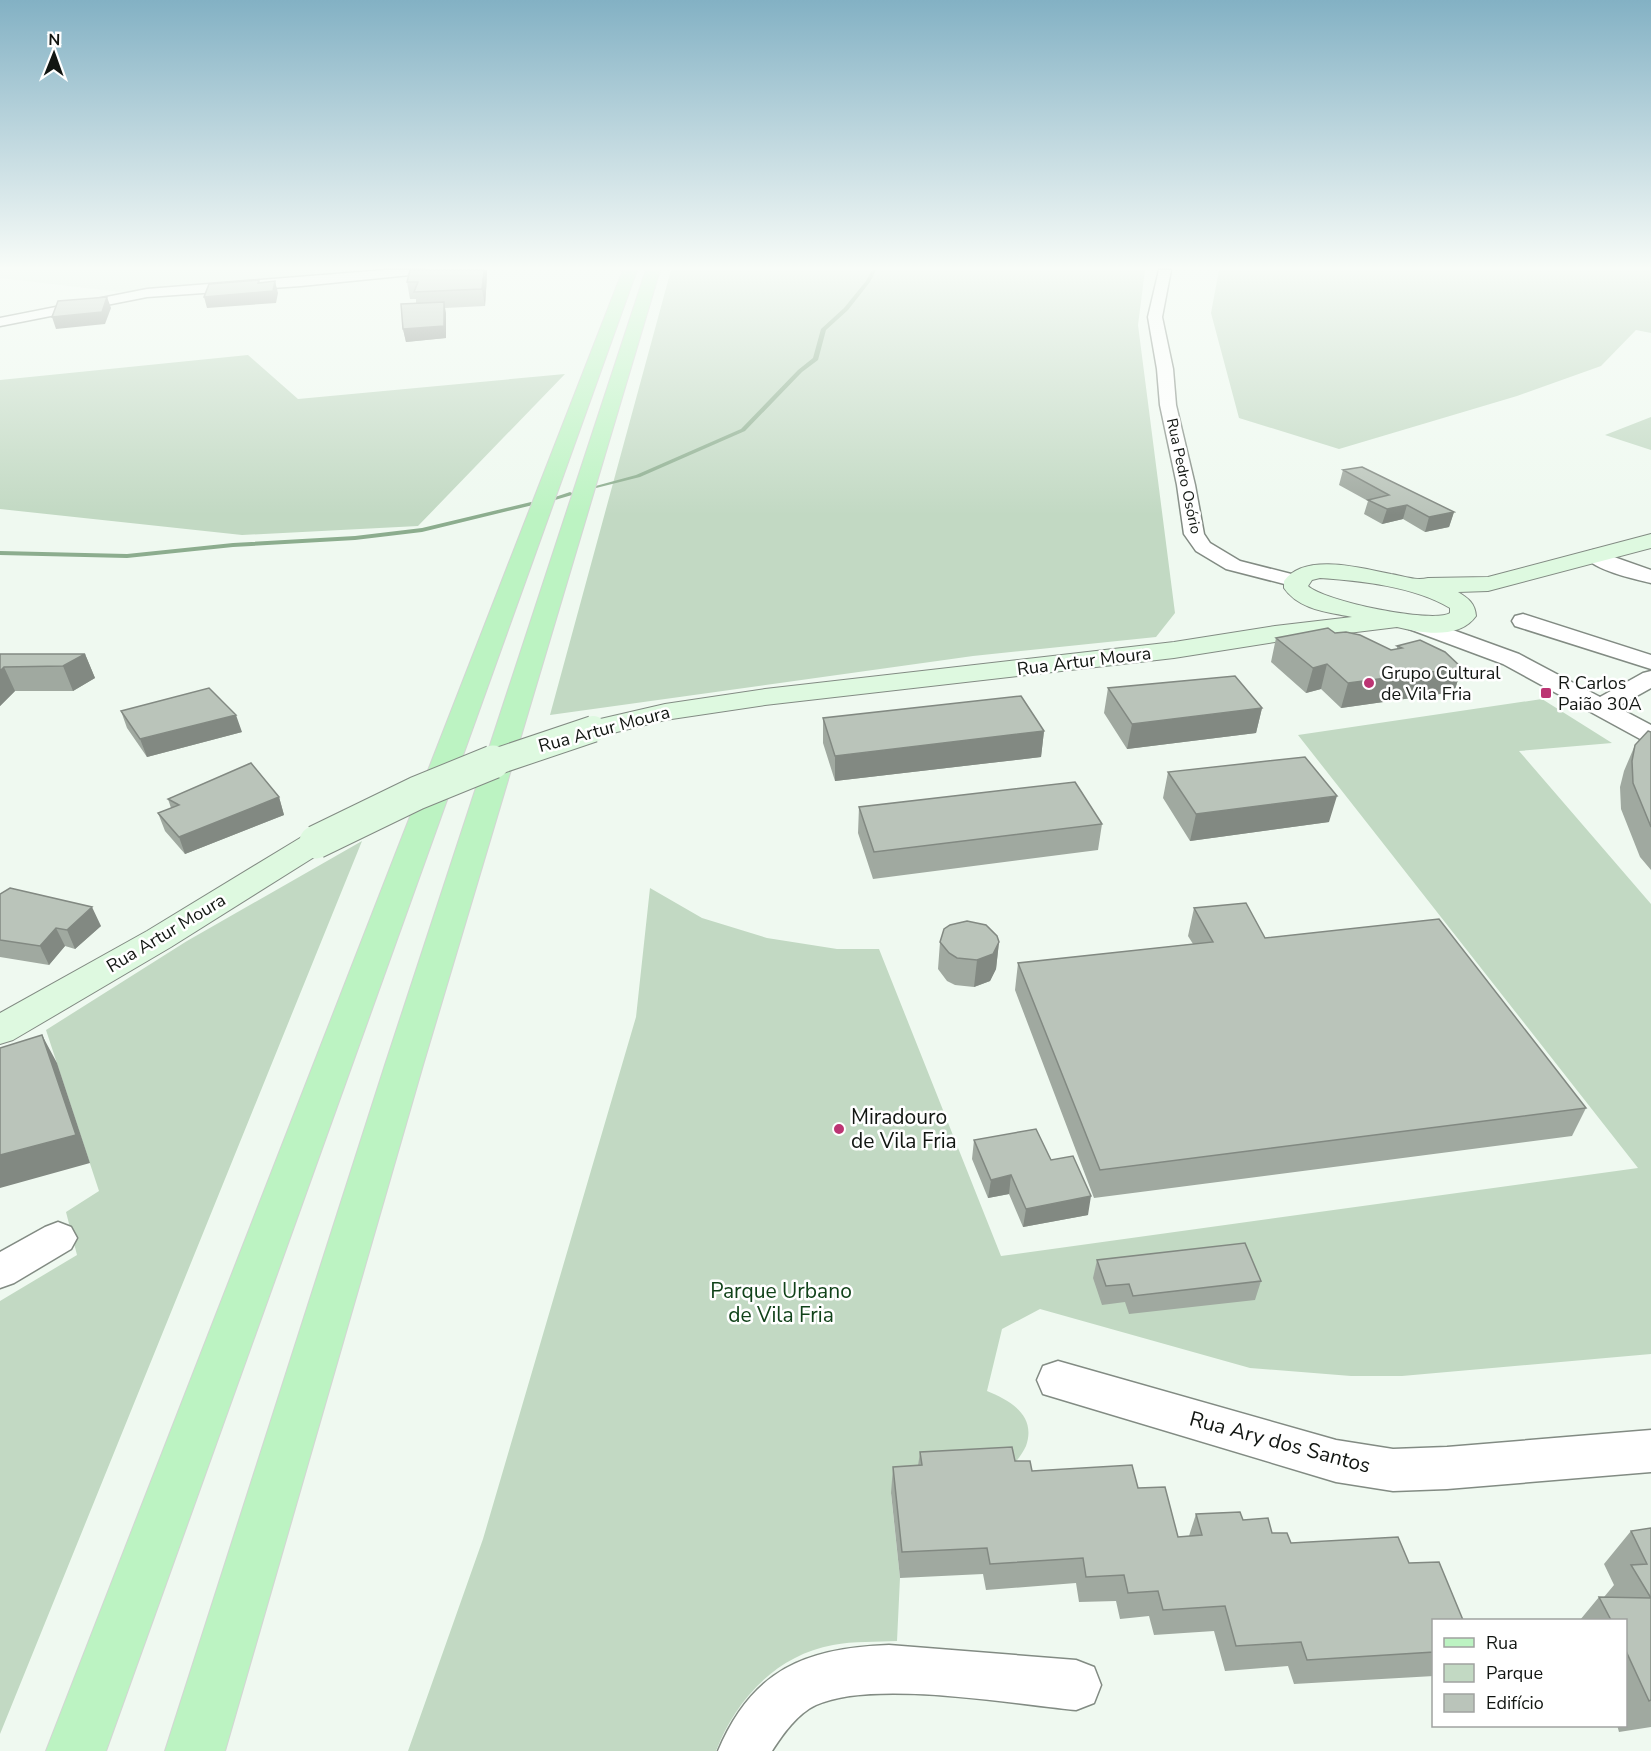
<svg xmlns="http://www.w3.org/2000/svg" width="1651" height="1751" viewBox="0 0 1651 1751" font-family="'Nunito Sans',sans-serif">
<style>
.built{fill:#dfefe0}
.green{fill:#c2d9c3}
.lines{fill:none;stroke-linecap:round;stroke-linejoin:round}
.stream{fill:#8cad8e;fill-rule:evenodd}
.street-casing{stroke:#828b83;stroke-width:3}
.secondary-casing{stroke:#828b83;stroke-width:2}
.primary-casing{stroke:#d4d5d4;stroke-width:2}
.street{fill:#fff;fill-rule:evenodd}
.secondary{fill:#def9e0;fill-rule:evenodd}
.primary{fill:#bcf3c2;fill-rule:evenodd}
.secondary-bridge-far1-casing{stroke:#828b83;stroke-width:28;stroke-linecap:butt}
.secondary-bridge-casing{stroke:#828b83;stroke-width:35;stroke-linecap:butt}
.secondary-bridge-far1{stroke:#def9e0;stroke-width:26}
.secondary-bridge{stroke:#def9e0;stroke-width:33}
.wall{fill:#a0a9a0}
.shaded-wall{fill:#828982}
.building{fill:#bac4ba;stroke:#828982;stroke-width:1.5}
.poi-dot{fill:#bc3473;stroke:#fff;stroke-width:2}
.labels{text-anchor:middle;dominant-baseline:central;stroke-width:5;stroke-linejoin:round;paint-order:stroke}
.far-street-label{font-size:15px;fill:#121612;stroke:#fff}
.street-label{font-size:18px;fill:#121612;stroke:#fff}
.poi-label{font-size:18px;fill:#121612;stroke:#fff;text-anchor:start}
.near-poi-label{font-size:21px;fill:#121612;stroke:#fff;text-anchor:start}
.near-park-label{font-size:21px;fill:#104219;stroke:#fff}
.near-street-label{font-size:21px;fill:#121612;stroke:#fff}
</style>
<rect width="100%" height="100%" fill="#eff9f0"/>
<path class="built" d="M0,270H316L313,278L120,292L0,278Z"/>
<path class="green" d="M671,270H1145L1138,325L1175,613L1156,637L973,656L550,715Z
M1219,270H1651V333L1636,330L1601,366L1517,396L1339,449L1239,418L1211,313Z
M248,355L298,399L565,374L418,526L242,535L0,509V380Z
M1651,417V450L1605,435Z
M1542,699L1612,743L1519,751L1651,904V1354L1402,1376H1351L1250,1368L1040,1309L1002,1329L987,1391C1009,1400 1037,1415 1026,1446C1022,1455 1013,1465 1007,1473L891,1494L900,1578L897,1641C877,1642 854,1641 833,1645C777,1655 736,1699 716,1751H408L483,1539L636,1017L650,888L702,918L767,938L837,949H879L1001,1256L1638,1168L1298,735Z
M362,841L0,1734V1301L77,1255L66,1212L99,1191L46,1030L187,941Z"/>
<g class="lines">
<path class="stream" d="M872,270H876L870,282L848,310L826,330L818,360L802,372L745,431L640,477L592,489V487L636,475L741,429L798,370L813,358L821,329L844,308L866,281Z
M570,492L572,493V495L555,500L552,498Z
M531,502L533,503V505L422,532L355,540L233,547L127,558L0,555V551L127,554L233,543L355,536L422,528Z"/>
<g class="street-casing">
<path id="street" d="M385,270H426L420,274L301,286L147,297L0,326V318L147,289Z
M1159,270H1171L1162,317L1173,369L1176,405L1195,485L1204,534L1210,543L1240,561L1303,577L1306,581L1303,585L1296,587L1226,569L1196,551L1184,534L1177,485L1160,405L1157,369L1148,317Z
M1594,550L1651,570V583C1634,579 1594,570 1584,556L1587,552Z
M1523,614L1651,655V669L1515,626L1512,621L1515,616Z
M1417,617L1519,654L1600,697L1643,673L1651,671V688L1617,707L1651,725V742L1642,740L1503,664L1409,629L1406,624L1409,619Z
M58,1222L71,1227L77,1238L71,1249L14,1283L0,1288V1252L45,1227Z
M1058,1361L1336,1440L1393,1449L1447,1447L1651,1430V1472L1447,1489L1393,1491L1336,1482L1043,1394L1037,1380L1043,1366Z
M889,1645L1076,1660L1094,1667L1101,1685L1094,1703L1076,1710C1012,1704 872,1679 816,1705C797,1714 783,1734 772,1751H718C752,1670 805,1648 889,1645Z"/>
</g>
<g class="secondary-casing">
<path id="secondary" d="M1651,534V548L1488,591L1458,592C1468,598 1475,603 1476,616C1459,640 1421,633 1397,627L1275,642L1174,658L765,705L665,720L593,738L583,735L579,729L583,723L665,704L765,689L1174,642L1275,626L1352,617C1328,612 1299,610 1284,588V581C1304,552 1362,568 1391,574C1404,576 1415,581 1428,578L1488,577ZM1320,578C1361,581 1413,586 1450,608V613C1433,624 1323,601 1308,586L1312,580Z
M316,832L327,835L332,842L327,849L171,947L13,1040L0,1044V1013L147,931L305,835Z"/>
</g>
<g class="primary-casing">
<path id="primary" d="M623,270H637L106,1751H46Z
M646,270H660L423,1065L225,1751H165L385,1065Z"/>
</g>
<use href="#street" class="street"/>
<use href="#secondary" class="secondary"/>
<use href="#primary" class="primary"/>
<g class="secondary-bridge-far1-casing">
<path id="secondary-bridge-far1" d="M489,764L593,729"/>
</g>
<g class="secondary-bridge-casing">
<path id="secondary-bridge" d="M316,842L417,793L493,762"/>
</g>
<use href="#secondary-bridge-far1" class="secondary-bridge-far1"/>
<use href="#secondary-bridge" class="secondary-bridge"/>
</g>
<path class="wall" d="M487,276L485,306L445,308L446,338L406,342L403,329L416,303V299H410L407,282Z
M1343,470L1454,512L1449,527L1425,532L1403,519L1382,524L1364,514L1368,501L1339,485Z
M1276,638L1391,650L1397,649V646L1462,668L1454,692L1341,708L1321,689L1306,693L1271,662Z
M0,654H85L95,678L73,691H15L0,706Z
M1108,688L1262,708L1256,733L1127,749L1104,713Z
M121,711L242,732L147,757L127,728Z
M823,718L1044,731L1041,757L835,781L823,743Z
M1651,732V870L1640,857L1621,809L1620,787L1624,771L1635,745Z
M1168,772L1329,822L1190,841L1163,798Z
M279,797L284,815L185,854L165,831L158,813L171,808L168,799Z
M859,807L1102,824L1098,850L873,879L858,833Z
M0,894L101,926L75,949L65,946L49,965L0,957Z
M1194,908L1265,938L1586,1108L1572,1136L1094,1198L1015,990L1018,963L1193,944L1188,936Z
M940,942H999L996,969L990,981L974,987L955,985L947,981L938,969Z
M974,1140L1051,1160L1088,1215L1023,1227L1009,1194L988,1198L972,1159Z
M1097,1260L1261,1281L1255,1300L1129,1314L1125,1302L1102,1305L1093,1278Z
M920,1452L1015,1461L1032,1471L1138,1488L1178,1537L1189,1536L1196,1514L1243,1520L1291,1543L1409,1563L1434,1620V1676L1294,1684L1288,1666L1225,1671L1214,1631L1154,1635L1149,1616L1120,1619L1116,1601L1079,1602L1076,1583L986,1590L983,1574L900,1578L891,1493L893,1467L918,1466Z
M1651,1528V1727L1619,1732L1617,1725H1626V1620H1580L1599,1597H1604L1614,1585L1604,1564L1631,1531Z"/>
<path class="shaded-wall" d="M484,270H487V276L485,306L482,289Z
M259,280L262,291L275,281L278,293L276,303L207,308L204,297L258,283Z
M107,297L111,308L105,324L56,329L52,317Z
M444,302L446,313V338L406,342L403,329Z
M1407,505L1403,519L1382,524L1387,509Z
M1454,512L1449,527L1425,532L1429,517Z
M85,654L95,678L73,691L63,666Z
M1327,664L1321,689L1306,693L1313,668Z
M4,667L15,691L0,706V671Z
M1462,668L1454,692L1341,708L1348,683Z
M1262,708L1256,733L1127,749L1132,724Z
M236,715L242,732L147,757L140,739Z
M1044,731L1041,757L835,781V756Z
M1337,796L1329,822L1190,841L1196,814Z
M279,797L284,815L185,854L179,837Z
M92,907L101,926L75,949L67,930Z
M56,928L65,946L49,965L40,946Z
M999,942L996,969L990,981L974,987L977,960Z
M42,1035L57,1063L90,1163L0,1188V1155Z
M1011,1175L1009,1194L988,1198L991,1180Z
M1091,1196L1088,1215L1023,1227L1026,1209Z"/>
<path class="building" d="M410,270H484L482,289L414,292L418,282H407Z
M259,280L258,283L275,281L273,291L204,297L209,284Z
M107,297L102,312L52,317L58,301Z
M444,302V326L403,329L401,304Z
M1362,467L1454,512L1429,517L1407,505L1387,509L1368,500L1389,495L1343,470Z
M1328,628L1335,633L1346,632L1360,635L1391,650L1402,648L1397,646L1420,640L1445,652L1462,668L1348,683L1327,664L1313,668L1276,638Z
M0,654H85L63,666L4,667L0,671Z
M1235,676L1262,708L1132,724L1108,688Z
M209,688L236,715L140,739L121,711Z
M1021,696L1044,731L835,756L823,718Z
M1648,731L1651,732V827L1633,783L1632,761L1635,745Z
M1305,757L1337,796L1196,814L1168,772Z
M251,763L279,797L179,837L158,813L179,805L168,799Z
M1075,782L1102,824L874,852L859,807Z
M10,888L92,907L67,930L56,928L40,946L0,940V894Z
M1246,903L1265,938L1439,919L1586,1108L1100,1170L1018,963L1213,942L1194,908Z
M967,921L986,925L997,936L999,942L993,954L977,960L957,958L949,953L940,942L944,929L950,925Z
M42,1035L76,1135L0,1155V1048Z
M1036,1129L1051,1160L1073,1156L1091,1196L1026,1209L1011,1175L991,1180L974,1140Z
M1245,1243L1261,1281L1133,1296L1129,1284L1106,1286L1097,1260Z
M1012,1447L1015,1461H1030L1032,1471L1132,1465L1138,1488L1165,1487L1178,1537L1202,1535L1196,1514L1240,1512L1243,1520L1268,1518L1272,1533H1287L1291,1543L1398,1537L1409,1563L1439,1562L1463,1620H1434V1652L1307,1660L1301,1642L1236,1646L1225,1606L1163,1610L1158,1591L1128,1593L1124,1575L1086,1577L1083,1558L990,1564L987,1548L902,1552L893,1467L922,1465L920,1452Z
M1651,1528V1700L1649,1701L1626,1651V1620H1611L1599,1597L1651,1598L1631,1565L1647,1564L1631,1531Z"/>
<linearGradient id="sky" x2="0" y2="1"><stop stop-color="#83b1c4"/><stop offset="0.52" stop-color="#f8fcf8"/><stop offset="1" stop-color="#f8fcf8" stop-opacity="0"/></linearGradient>
<rect width="1651" height="515" fill="url(#sky)"/>
<g class="poi-dot">
<circle cx="1369" cy="683" r="6"/>
<rect x="1540" y="687" width="12" height="12" rx="3"/>
<circle cx="839" cy="1129" r="6"/>
</g>
<g class="labels">
<g class="far-street-label">
<text transform="translate(1184 476) rotate(78)">Rua Pedro Osório</text>
</g>
<g class="street-label">
<text transform="translate(1084 661) rotate(-7)">Rua Artur Moura</text>
<text transform="translate(604 729) rotate(-15)">Rua Artur Moura</text>
<text transform="translate(166 933) rotate(-31)">Rua Artur Moura</text>
</g>
<g class="poi-label">
<text x="1381" y="673">Grupo Cultural<tspan x="1381" dy="21">de Vila Fria</tspan></text>
<text x="1558" y="683">R Carlos<tspan x="1558" dy="21">Paião 30A</tspan></text>
</g>
<g class="near-poi-label">
<text x="851" y="1117">Miradouro<tspan x="851" dy="24">de Vila Fria</tspan></text>
</g>
<g class="near-park-label">
<text x="781" y="1291">Parque Urbano<tspan x="781" dy="24">de Vila Fria</tspan></text>
</g>
<g class="near-street-label">
<text transform="translate(1280 1442) rotate(15)">Rua Ary dos Santos</text>
</g>
</g>
<rect x="1432" y="1619" width="195" height="108" fill="#ffffff" stroke="#a0a2a0" stroke-width="1.5"/>
<rect x="1444" y="1638" width="30" height="9" fill="#bcf3c2" stroke="#a0a2a0" stroke-width="1.5"/>
<text x="1486" y="1649" font-size="18" fill="#121612">Rua</text>
<rect x="1444" y="1664" width="30" height="18" fill="#c2d9c3" stroke="#a0a2a0" stroke-width="1.5"/>
<text x="1486" y="1679" font-size="18" fill="#121612">Parque</text>
<rect x="1444" y="1694" width="30" height="18" fill="#bac4ba" stroke="#a0a2a0" stroke-width="1.5"/>
<text x="1486" y="1709" font-size="18" fill="#121612">Edifício</text>
<g transform="translate(54 54) rotate(1)" stroke="#ffffff" stroke-width="4.5" paint-order="stroke">
<path d="M0-4.5L10 22L0 15L-10 22Z" fill="#121612"/>
<text y="-9" font-size="16" font-weight="bold" text-anchor="middle" fill="#121612">N</text>
</g>
</svg>
